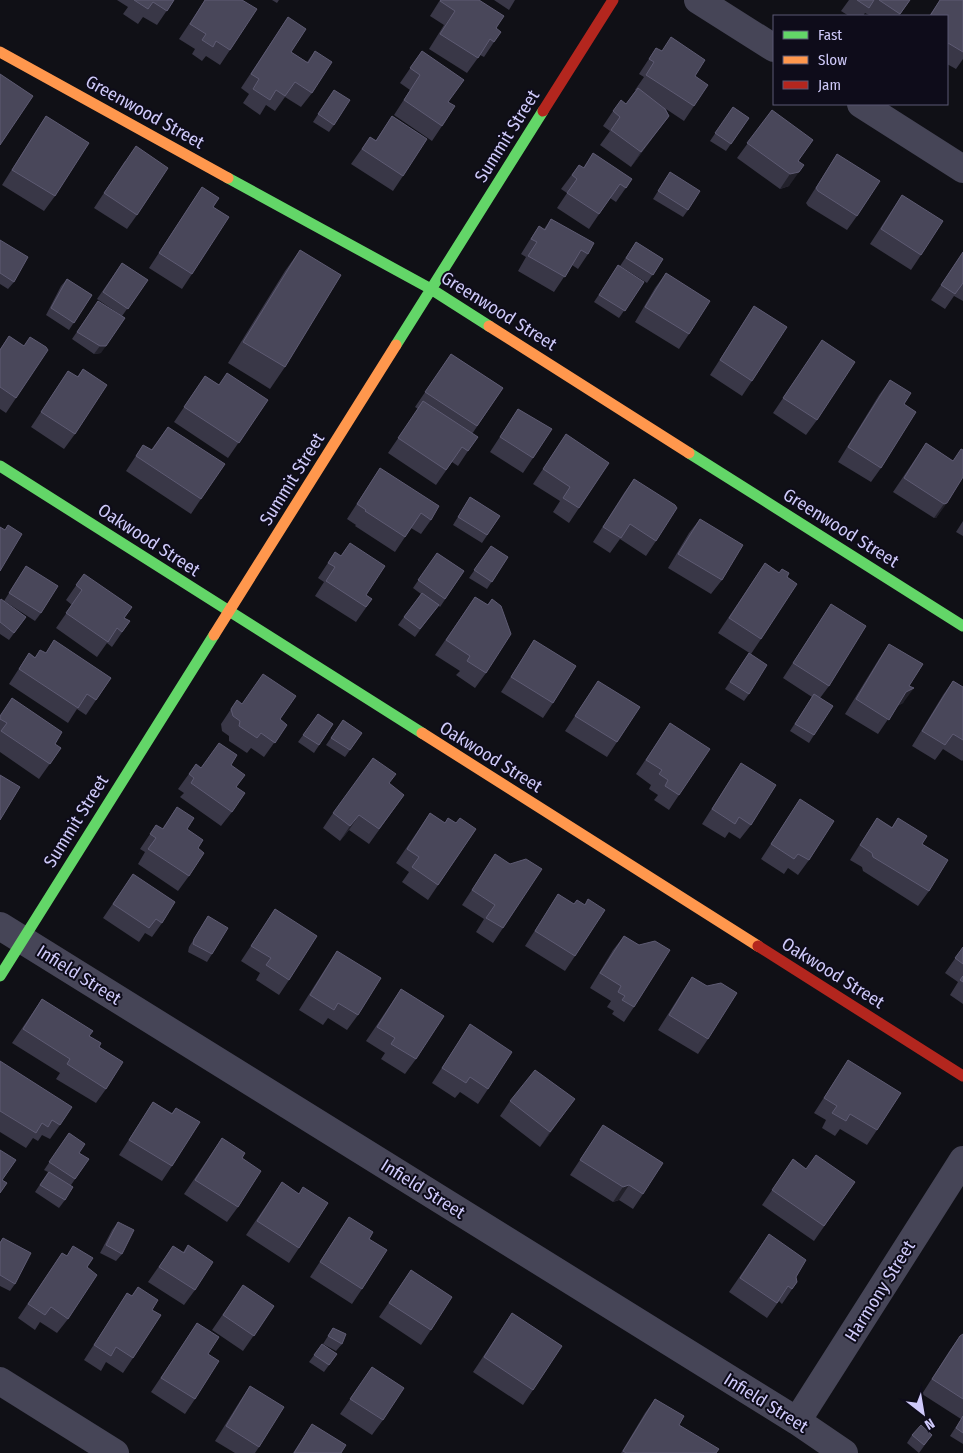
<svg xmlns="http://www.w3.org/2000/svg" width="963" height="1453" viewBox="0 0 963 1453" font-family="'Fira Sans Condensed',sans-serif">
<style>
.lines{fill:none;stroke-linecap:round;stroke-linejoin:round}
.street{stroke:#464557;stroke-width:28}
.fast{stroke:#63d668;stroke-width:11}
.slow{stroke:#ff974d;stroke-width:11}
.jam{stroke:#b3261e;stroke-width:11}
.wall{fill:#393747}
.shaded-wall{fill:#22212b}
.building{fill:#49475a;stroke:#5e5b73}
.labels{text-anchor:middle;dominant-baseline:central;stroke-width:4;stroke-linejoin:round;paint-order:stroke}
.street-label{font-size:18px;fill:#cfcafa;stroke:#0e0c1a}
</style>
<rect width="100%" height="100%" fill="#101016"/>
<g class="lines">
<path class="street" d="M698,0L774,48
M861,104L963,169
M0,926L797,1421L844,1453
M0,1381L115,1453
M797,1421L963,1160"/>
<path class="fast" d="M228,178L431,289L489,326
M396,345L543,111
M689,453L963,626
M0,466L422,733
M0,976L214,635"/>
<path class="slow" d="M0,52L228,178
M489,326L689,453
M214,635L396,345
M422,733L758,946"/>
<path class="jam" d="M543,111L613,0
M758,946L963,1076"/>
</g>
<path class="wall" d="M117,0H174L157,25L143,17L138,24L123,14L128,7Z
M205,0L230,50L220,65L206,56L202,61L192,54L195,49L179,39Z
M272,0H279L277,3Z
M440,0H479L496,28L494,42L484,57L480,55L467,73L429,49L444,25L430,16Z
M494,0H515L509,10Z
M849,0H910L899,16H871L865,13L863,16H849L841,11Z
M940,0H963V59L956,69L947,64V16H929Z
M288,17L291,52L307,62L315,51L312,93L301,107L285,97L275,111L266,105L260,115L243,103L249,94L241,88Z
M656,48L695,76L694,106L684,121L666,109L669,116L631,167L600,145L610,131L603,126L613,111L626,104L636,90H635L644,77L639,74Z
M422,51L442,126L432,141L394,115L410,90L400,83Z
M329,97L334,125L329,132L313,122Z
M733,107L749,118L726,151L710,141Z
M772,110L799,161L789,186L780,189L737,158Z
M46,116L55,196L44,211L2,185L36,131Z
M392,116L403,176L393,191L351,164L370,137L376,140Z
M593,153L632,179L616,202L610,198L589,229L557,208L567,193L561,189L579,165L583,168Z
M837,154L857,216L847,230L808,206L806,203Z
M125,161L137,215L127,229L94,208Z
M670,172L688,210L683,217L653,199Z
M202,187L213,207L192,274L182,289L149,268Z
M902,195L921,255L911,270L870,244L892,210Z
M551,219L588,254L578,269L572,265L554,292L518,271L526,257L521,254L529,241L539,226L544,229Z
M0,240L14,282L8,289L0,284Z
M636,242L663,259L647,283L620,266Z
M300,250L285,367L270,389L228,363L285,271Z
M963,252V301L954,296L945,309L931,300Z
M122,263L148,280L122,316L97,299Z
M618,265L644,282L619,318L594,302Z
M666,273L689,334L679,349L635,322L655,288Z
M67,279L92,295L69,330L46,315L61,286Z
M98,301L101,353L94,354L72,339Z
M754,306L752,381L742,396L710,375Z
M9,336L24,346L16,398L6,413L0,409V349Z
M822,340L817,420L806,435L773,413Z
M451,354L503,388L472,434L468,451L458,466L452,462L436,485L388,453L418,409L415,407Z
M83,369L75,434L64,449L31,427L68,371L77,377Z
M205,376L219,385L268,400L228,458L174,422Z
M890,380L904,404L881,468L871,482L838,462L879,395Z
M518,409L533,458L523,473L490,452Z
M168,427L201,499L191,514L126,471L143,445L151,450Z
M566,434L579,508L569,523L553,512L560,501L533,484Z
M926,443L953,461L963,477L936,518H934L893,492Z
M380,468L431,520L421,534L411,528L395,552L355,526L356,525L347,519Z
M634,479L656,541L646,556L620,539L610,553L593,542L624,493Z
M470,497L500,516L482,543L453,525Z
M700,519L722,580L711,594L668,568L689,533Z
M963,521V536L956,532Z
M491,546L508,557L487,589L469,578Z
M335,552L366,595L372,599L356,622L315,596L324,582L318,578Z
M437,553L464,571L440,607L438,605L415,637L398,625L421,594L413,588Z
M765,563L787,577L761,639L751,654L718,633Z
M26,566L41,613L35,621L4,601Z
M84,574L124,618L130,621L112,647L107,643L97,657L56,628L72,605L66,600Z
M475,597L487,605L492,599L486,673L475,688L456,675L460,671L435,655Z
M0,601L26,617L9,640L0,634Z
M831,604L829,686L820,698L814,735L809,743L790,731L812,697L783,678Z
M534,640L553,703L543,718L501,692Z
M889,644L909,686L903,703L897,706L878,734L845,714L879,659Z
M29,653L35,657L45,653L111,678L86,715L77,709L68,723L9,684Z
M749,653V694L744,701L725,689Z
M598,681L617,742L607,757L565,731Z
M953,681L963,687V760L962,761L943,749L935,760L912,746L943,695Z
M237,700L242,704L280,719L287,725L264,757L251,748L247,753L229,741V736L222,731L221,724Z
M318,714L333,724L314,753L298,742Z
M0,716L61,748L39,779L0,752Z
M343,720L362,733L345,757L326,745Z
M670,723L679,795L669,810L654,800L658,795L649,789L651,785L636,774Z
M741,763L751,825L740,839L729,832L725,838L702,824L731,778Z
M196,764L201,768L231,765L236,787L232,812L221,826L180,797L184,793L178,789Z
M389,784L404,795L369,844L349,830L340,841L323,828L333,813Z
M800,799L809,860L798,875L788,868L784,874L761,859Z
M177,807L187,829L198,848L189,876L178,891L138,864L145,852L140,849L156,825L162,829Z
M430,813L445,823H456L476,829L428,900L402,882L409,872L396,863Z
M877,818L892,827L898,818L922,844L929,891L918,906L863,871L862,867L850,860L867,833Z
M495,854L503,928L493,943L476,932L484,919L462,905Z
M133,874L162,923L152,937L145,933L139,942L103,918Z
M558,894L574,904L577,900L575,956L565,971L525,946Z
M275,909L289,980L279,995L256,980L260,973L241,961Z
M208,916L212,954L207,962L188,952L189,947Z
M624,936L639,945L634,1007L624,1022L612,1014L614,1011L607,1007L611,1001L590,988L613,950Z
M963,947V1004L950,995L958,982L945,973Z
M337,951L358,1015L347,1030L328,1018L323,1025L299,1010L327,966Z
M692,977L708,1039L698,1054L658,1030L682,992Z
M401,989L416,1059L405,1074L381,1059L385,1053L366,1041Z
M42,999L89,1036L99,1047L106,1089L96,1103L56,1079L60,1073L12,1043Z
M470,1024L488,1089L478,1104L460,1092L455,1098L432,1083Z
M848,1060L877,1130L867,1145L840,1129L835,1136L822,1128L826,1120L814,1113Z
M0,1061L60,1125L50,1139L42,1135L38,1141L33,1138L26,1148L0,1132Z
M510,1101L564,1114L540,1147L500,1116Z
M153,1102L172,1113L176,1108L172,1166L162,1181L119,1155Z
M603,1125L643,1194L633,1209L619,1200L613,1202L570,1175Z
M69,1133L79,1153L89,1159L71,1185L65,1200L59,1208L35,1192L48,1172L44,1170Z
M222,1138L242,1158L238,1207L227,1222L184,1194Z
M793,1159L806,1169L855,1182L814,1241L762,1205Z
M282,1182L299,1194V1248L289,1263L246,1235Z
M349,1217L369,1239L362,1289L352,1304L310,1277Z
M118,1222L122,1254L116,1261L100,1253L112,1230Z
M769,1234L796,1277L797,1282L782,1304L779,1301L767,1318L729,1292Z
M3,1238L15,1284L10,1291L0,1286V1242Z
M188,1245L195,1290L184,1305L148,1282L173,1246L183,1252Z
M62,1253L87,1267L68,1319L57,1333L40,1322L35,1330L18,1318Z
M411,1270L431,1330L421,1345L379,1317Z
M243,1285L274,1306L243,1351L212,1330Z
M138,1287L133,1358L123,1373L106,1362L101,1371L84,1360L127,1293L132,1296Z
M512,1313L533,1390L523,1405L473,1372Z
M197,1323L208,1354L195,1399L185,1414L151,1392Z
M333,1328L342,1344L336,1351L323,1344Z
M963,1334V1444L950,1436L961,1419L922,1394L950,1350L960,1336Z
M322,1344L337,1354L324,1372L309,1362Z
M372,1367L383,1420L372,1435L340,1414Z
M250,1386L259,1447L255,1453H235L215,1441L240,1401Z
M655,1399L679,1425L716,1453H621L645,1413Z
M312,1424L341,1453H293Z
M912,1435H932L919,1453L907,1443Z"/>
<path class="shaded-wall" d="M669,116L658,130L631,167L641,152Z
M799,172L789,186L780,189L790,174Z
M100,346H106L101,353L94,354Z
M947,503L936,518H934L944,504Z
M914,688L903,703L895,707L906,692Z
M359,815L349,830L340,841L350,826Z
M575,1099L564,1114L540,1147L550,1132Z
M629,1185L619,1200L613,1202L623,1187Z"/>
<path class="building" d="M134,0H174L167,11L153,2L148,9Z
M205,0H242L257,9L230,50L216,41L213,47L202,40L206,34L190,24Z
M441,0H479L504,16L496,28L501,32L494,42L490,39L478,58L440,34L455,11L440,1Z
M857,0H874L869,8Z
M879,0H910L900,14Z
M940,0H963V52L948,43L947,45V16H930Z
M288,17L306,29L291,52L308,63L315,51L332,62L312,93L295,82L285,96L276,90L270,100L253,89L259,79L251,74Z
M671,37L705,60L695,76L708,85L694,106L646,75L654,62L649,59L656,48L662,51Z
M422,51L464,80L448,102L455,106L442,126L404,100L420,75L410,68Z
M0,74L33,96L0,145Z
M638,88L665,109L669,116L641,152L611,130L620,117L613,111L621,100L626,104Z
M334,90L350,100L334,125L318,114Z
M733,107L749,118L731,144L715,133Z
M772,110L813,140L798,161L804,165L799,172L790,174L747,143Z
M46,116L89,143L55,196L12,170Z
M392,116L427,139L403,176L362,149L370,137L376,141Z
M136,146L168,168L137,215L104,193Z
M593,153L632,179L626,188L620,184L599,214L567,193L577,179L572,175L579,165L584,168Z
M837,154L880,181L857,216L818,191L816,188Z
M670,172L700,191L688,210L658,191Z
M202,187L219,198L213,207L229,217L192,274L159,253Z
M902,195L943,221L921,255L881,229Z
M551,219L594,243L588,254L581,250L565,277L528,256L537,242L531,239L539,226L545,230Z
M0,240L28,257L14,282L0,273Z
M636,242L663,259L653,275L626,258Z
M300,250L341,275L285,367L243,342Z
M963,252V283L955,294L941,285Z
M122,263L148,280L128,309L103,292Z
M618,265L644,282L625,311L599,295Z
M666,273L710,301L689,334L645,307Z
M67,279L92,295L74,323L51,308Z
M98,301L125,318L106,346H100L77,332Z
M754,306L787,327L752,381L720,360Z
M9,336L24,346L30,337L46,347L48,350L16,398L0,387V350Z
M822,340L855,362L817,420L783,398Z
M451,354L503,388L477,426L425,392Z
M83,369L107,385L75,434L41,412L68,371L78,377Z
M227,373L268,400L239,443L184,407L205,376L219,385Z
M890,380L911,393L904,404L916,412L881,468L848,447Z
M423,401L478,437L468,451L462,447L446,470L398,438Z
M518,409L552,429L533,458L500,437Z
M168,427L225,464L201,499L136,456L143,445L152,450Z
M566,434L609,463L579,508L563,498L570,487L543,469Z
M926,443L953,461L961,449L963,450V477L947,503L944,504L904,478Z
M380,468L439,506L431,520L421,513L405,537L365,511L366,510L357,504Z
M634,479L675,505L677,508L656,541L630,524L621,538L603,527Z
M470,497L500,516L487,535L458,517Z
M700,519L743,545L722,580L678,554Z
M8,525L22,534L0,571V527L5,530Z
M350,543L385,566L366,595L372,599L366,607L326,581L335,567L328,563L335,552L341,556Z
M491,546L508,557L492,582L474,570Z
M437,553L464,571L445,599L418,580Z
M765,563L779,573L782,569L789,573L787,577L797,584L761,639L729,618Z
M26,566L58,586L41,613L9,593Z
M84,574L132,607L124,618L130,621L122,632L117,628L108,642L66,613L82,590L76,585Z
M422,593L439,605L420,629L404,617Z
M475,597L488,605L492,599L501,606L511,634L486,673L467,661L470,656L446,640Z
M1,599L26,617L14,633L0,622V601Z
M831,604L866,626L829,686L793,663Z
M54,640L111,678L96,700L87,694L78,708L19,669L29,653L35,658L40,650L46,653Z
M534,640L576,666L553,703L511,677Z
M889,644L923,664L909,686L914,688L906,692L889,720L856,699Z
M749,653L767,665L749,694L730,682Z
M263,674L296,696L280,719L287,725L275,743L261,733L257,738L239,726L240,721L233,716L231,709L237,700L242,704Z
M598,681L640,707L617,742L575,716Z
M953,681L963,687V740L953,734L945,745L922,731Z
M814,694L833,706L814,735L795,724Z
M12,698L62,732L55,744L61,748L50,764L1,731L7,723L0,719V716Z
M318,714L333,724L319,745L303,735Z
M343,720L362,733L350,750L331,738Z
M670,723L710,749L679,795L665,786L668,780L659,774L662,770L646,760Z
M219,743L237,755L231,765L245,775L236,787L245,793L232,812L191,783L194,778L189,774L196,764L201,768Z
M373,758L396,774L389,783L404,795L379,829L359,815L350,826L333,813Z
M741,763L776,785L751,825L739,817L735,824L712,809Z
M0,775L20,787L0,820Z
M800,799L834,821L809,860L798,854L794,859L771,844Z
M177,807L194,818L187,829L203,840L198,848L204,853L189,876L148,849L156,838L150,834L156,825L163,829Z
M430,813L445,823L448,818L456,823L460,818L476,829L438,885L412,867L419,857L407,849Z
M877,818L892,828L898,818L927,836L922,844L948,860L929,891L873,857L872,853L860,845Z
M495,854L510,864L526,859L542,869L503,928L486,918L495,905L472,890Z
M133,874L175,902L162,923L156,919L149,928L113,904Z
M558,894L574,904L577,900L585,905L588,899L605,910L575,956L535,931Z
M275,909L317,936L289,980L266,965L271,958L251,946Z
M208,916L228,928L212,954L193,944L194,939Z
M624,936L639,945L655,941L670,950L634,1007L622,1000L625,996L618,992L621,986L600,973Z
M963,947V964L955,958Z
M337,951L381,978L358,1015L338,1003L334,1010L310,995Z
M963,976V982L960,980Z
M692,977L707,986L721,983L737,993L708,1039L669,1015Z
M401,989L444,1016L416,1059L391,1044L395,1038L377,1027Z
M42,999L93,1031L89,1036L101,1043L99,1047L123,1062L106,1089L67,1064L70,1059L23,1029Z
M470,1024L512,1052L488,1089L470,1077L466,1083L442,1068Z
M848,1060L901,1093L877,1130L850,1114L846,1121L832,1113L837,1106L824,1098Z
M0,1061L72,1107L60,1125L52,1120L48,1127L42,1123L36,1133L0,1111Z
M535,1070L575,1099L550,1132L510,1101Z
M153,1102L172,1114L176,1108L200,1122L172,1166L129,1140Z
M603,1125L663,1163L643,1194L629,1185L623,1187L580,1160Z
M69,1133L85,1144L79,1153L89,1159L75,1179L49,1162Z
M222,1138L245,1153L242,1158L261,1171L238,1207L195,1180Z
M0,1150L16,1160L2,1180L7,1183L0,1193Z
M816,1155L855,1182L824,1226L772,1190L793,1159L806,1169Z
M49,1172L73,1187L65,1200L40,1185Z
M282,1182L299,1194L303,1187L328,1203L299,1248L257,1221Z
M349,1217L373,1232L369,1239L387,1250L362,1289L320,1262Z
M118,1222L134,1230L122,1254L106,1245Z
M769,1234L806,1260L796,1277L797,1282L792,1289L788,1286L777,1303L740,1278Z
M3,1238L31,1253L15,1284L0,1275V1243Z
M188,1245L213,1262L195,1290L159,1267L173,1246L184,1253Z
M73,1246L93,1258L87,1267L97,1275L68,1319L51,1307L45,1315L28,1304L62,1253L67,1256Z
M411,1270L452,1297L431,1330L389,1303Z
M243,1285L274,1306L254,1336L223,1315Z
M138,1287L158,1300L152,1310L161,1315L133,1358L116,1347L111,1356L94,1345L127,1293L132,1296Z
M512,1313L562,1346L533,1390L484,1357Z
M197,1323L219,1337L208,1354L219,1361L195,1399L161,1378Z
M333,1328L346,1334L342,1344L328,1336Z
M963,1334V1399L932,1379L960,1336Z
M322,1344L337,1354L329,1365L314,1355Z
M372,1367L404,1388L383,1420L350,1399Z
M250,1386L284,1407L259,1447L226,1426Z
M655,1399L684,1416L679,1425L719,1449L716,1453H626L623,1451Z
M963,1416V1433L956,1428Z
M312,1424L346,1445L341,1453H294Z
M921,1425L932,1435L924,1445L912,1435Z"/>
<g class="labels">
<g class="street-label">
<text transform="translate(145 112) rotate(29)">Greenwood Street</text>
<text transform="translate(507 136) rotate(-58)">Summit Street</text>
<text transform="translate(499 311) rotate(32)">Greenwood Street</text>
<text transform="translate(292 479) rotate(-58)">Summit Street</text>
<text transform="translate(841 528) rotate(32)">Greenwood Street</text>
<text transform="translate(149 540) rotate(33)">Oakwood Street</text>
<text transform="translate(491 757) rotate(32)">Oakwood Street</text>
<text transform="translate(76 821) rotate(-58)">Summit Street</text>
<text transform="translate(833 973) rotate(32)">Oakwood Street</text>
<text transform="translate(79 975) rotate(32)">Infield Street</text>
<text transform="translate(423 1189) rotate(32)">Infield Street</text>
<text transform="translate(880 1291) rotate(-58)">Harmony Street</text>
<text transform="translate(766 1403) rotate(32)">Infield Street</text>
</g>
</g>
<rect x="773" y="15" width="175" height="90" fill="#0e0c1a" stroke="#5b5874"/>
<rect x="783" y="31" width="25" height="8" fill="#63d668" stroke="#5b5874"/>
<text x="818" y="40" font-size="15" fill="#cfcafa">Fast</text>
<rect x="783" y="56" width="25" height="8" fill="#ff974d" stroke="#5b5874"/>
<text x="818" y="65" font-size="15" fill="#cfcafa">Slow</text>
<rect x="783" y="81" width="25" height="8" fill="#b3261e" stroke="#5b5874"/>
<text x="818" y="90" font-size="15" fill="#cfcafa">Jam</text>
<g transform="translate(923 1413) rotate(149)" stroke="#0e0c1a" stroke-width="4" paint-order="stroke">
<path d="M0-4L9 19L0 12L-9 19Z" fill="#cfcafa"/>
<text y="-8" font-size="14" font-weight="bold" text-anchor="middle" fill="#cfcafa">N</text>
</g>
</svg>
